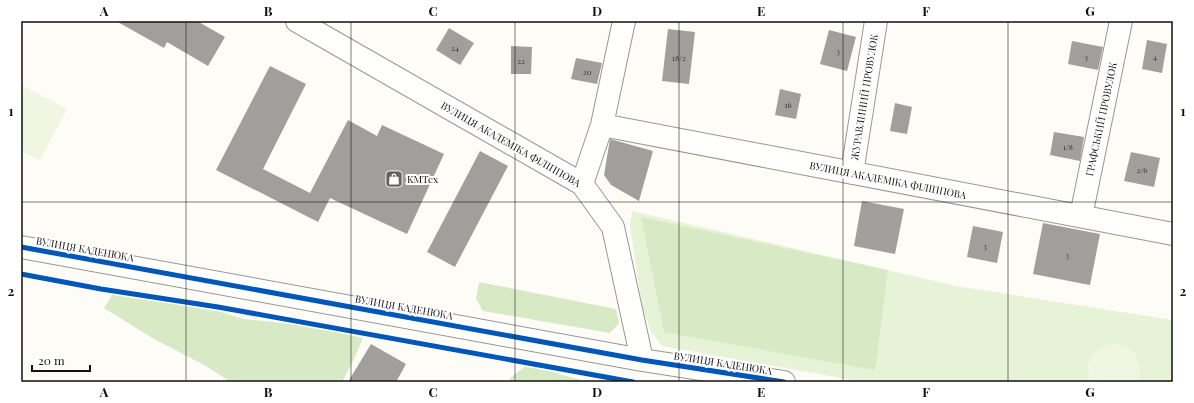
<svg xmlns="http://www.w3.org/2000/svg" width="1194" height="403" viewBox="0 0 1194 403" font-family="'Playfair Display',serif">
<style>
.green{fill:#e7f3d7}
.forest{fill:#d8eac5}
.pitch{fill:#f0f6e1}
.building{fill:#a19f9c}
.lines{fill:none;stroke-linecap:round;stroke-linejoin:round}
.minor-casing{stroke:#979795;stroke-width:24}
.minor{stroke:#fffffe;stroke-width:22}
.cycleway-casing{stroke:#fff;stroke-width:8}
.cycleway{stroke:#0057b8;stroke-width:5}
.grid{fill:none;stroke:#111;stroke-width:1;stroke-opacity:0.55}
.labels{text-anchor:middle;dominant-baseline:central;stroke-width:4;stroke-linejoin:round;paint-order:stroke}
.number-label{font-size:8px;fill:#353434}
.street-label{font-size:10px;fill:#111;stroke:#fff}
.poi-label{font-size:10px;fill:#111;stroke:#fff;text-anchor:start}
.neatline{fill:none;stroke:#111;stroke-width:1.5}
.grid-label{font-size:13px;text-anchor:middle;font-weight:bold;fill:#111}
</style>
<rect width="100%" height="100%" fill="#fdfcf7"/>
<path class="green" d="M632,211L956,286L1173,320V382H864L662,346L651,332L642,306L630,226Z"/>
<path class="forest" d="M641,217L888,270L875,370L664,332Z
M479,282L616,309L619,323L610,333L483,311L476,299Z
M114,292L221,312L244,319L310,326L363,338L354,359L342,382H231L206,366L154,339L104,308Z
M527,365L581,380L598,382H514L509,379Z"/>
<path class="pitch" d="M21,85L67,109L40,160L21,151Z
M1112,344C1118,345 1123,345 1128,348C1139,355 1143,371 1137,382L1090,381C1084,361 1092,348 1112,344Z"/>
<path class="building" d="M116,21H197L225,37L208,66L167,42L164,48Z
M449,28L474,43L460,65L436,50Z
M668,29L695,32L689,84L662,81Z
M829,30L856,37L847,71L820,64Z
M1147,40L1167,44L1162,73L1142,69Z
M1072,41L1103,47L1098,70L1068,64Z
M511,46L532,47L531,74H511Z
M576,58L602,63L597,84L571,79Z
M270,66L306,84L263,169L310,193L348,120L377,136L382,125L444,154L407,234L330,198L318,222L216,170Z
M780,89L801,94L796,119L775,115Z
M895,103L912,107L907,134L890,131Z
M1054,132L1084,137L1080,161L1050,155Z
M610,139L653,151L639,201L611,185L604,175Z
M480,151L508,166L455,267L427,252Z
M1131,152L1160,158L1154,187L1124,181Z
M862,201L904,209L895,254L854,246Z
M1043,223L1100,234L1090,285L1033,274Z
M973,226L1003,232L997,263L967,257Z
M371,344L406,364L396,382H348Z"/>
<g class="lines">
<g class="minor-casing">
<path id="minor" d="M297,21L582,184L613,227L642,360
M602,125L1173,234
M852,173L876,21
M582,184L602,125L624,21
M1081,216L1121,21
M21,247L642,360L784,382"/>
</g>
<use href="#minor" class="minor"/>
<g class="cycleway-casing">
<path id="cycleway" d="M21,247L642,360L784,382
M21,274L101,289L218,307L633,382"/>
</g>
<use href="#cycleway" class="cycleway"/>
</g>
<path class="grid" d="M186,21V382M351,21V382M515,21V382M679,21V382M843,21V382M1008,21V382M21,202H1173"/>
<defs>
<g id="shop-square" transform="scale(0.9)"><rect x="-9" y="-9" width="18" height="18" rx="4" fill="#646362" stroke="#fff"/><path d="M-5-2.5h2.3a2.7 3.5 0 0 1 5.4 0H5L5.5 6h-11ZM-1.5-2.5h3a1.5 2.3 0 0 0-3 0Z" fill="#fff"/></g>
</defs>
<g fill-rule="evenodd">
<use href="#shop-square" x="394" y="179"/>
</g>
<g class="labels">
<g class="number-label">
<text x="455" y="47">24</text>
<text x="838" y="50">3</text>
<text x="1086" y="56">3</text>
<text x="1155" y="56">4</text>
<text x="679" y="57">18/2</text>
<text x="521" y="60">22</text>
<text x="587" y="71">20</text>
<text x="788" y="104">16</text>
<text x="1068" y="146">1/8</text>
<text x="1142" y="169">2/6</text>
<text x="985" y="245">3</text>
<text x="1067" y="254">3</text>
</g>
<g class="street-label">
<text transform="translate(864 97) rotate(-81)">ЖУРАВЛИНИЙ ПРОВУЛОК</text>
<text transform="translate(1101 119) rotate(-78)">ГРАФСЬКИЙ ПРОВУЛОК</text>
<text transform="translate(511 144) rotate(30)">ВУЛИЦЯ АКАДЕМІКА ФІЛІППОВА</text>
<text transform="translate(888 180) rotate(11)">ВУЛИЦЯ АКАДЕМІКА ФІЛІППОВА</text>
<text transform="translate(85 249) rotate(10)">ВУЛИЦЯ КАДЕНЮКА</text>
<text transform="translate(404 307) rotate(10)">ВУЛИЦЯ КАДЕНЮКА</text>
<text transform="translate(723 363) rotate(9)">ВУЛИЦЯ КАДЕНЮКА</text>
</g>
<g class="poi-label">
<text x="407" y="179">KMTex</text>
</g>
</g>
<rect width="1194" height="403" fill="none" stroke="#ffffff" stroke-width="44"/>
<path d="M32 365v6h58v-6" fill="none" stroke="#111111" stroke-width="2"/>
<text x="38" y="365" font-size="12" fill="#111111" stroke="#ffffff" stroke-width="3" paint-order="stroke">20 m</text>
<rect x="22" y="22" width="1150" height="359" class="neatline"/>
<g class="grid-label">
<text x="104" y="16">A</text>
<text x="268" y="16">B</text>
<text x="433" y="16">C</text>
<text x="597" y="16">D</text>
<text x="761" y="16">E</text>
<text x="926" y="16">F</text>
<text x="1090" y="16">G</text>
<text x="11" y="116">1</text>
<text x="1183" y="116">1</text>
<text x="11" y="296">2</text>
<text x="1183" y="296">2</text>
<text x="104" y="397">A</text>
<text x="268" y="397">B</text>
<text x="433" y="397">C</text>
<text x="597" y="397">D</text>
<text x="761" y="397">E</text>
<text x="926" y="397">F</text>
<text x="1090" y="397">G</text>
</g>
</svg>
